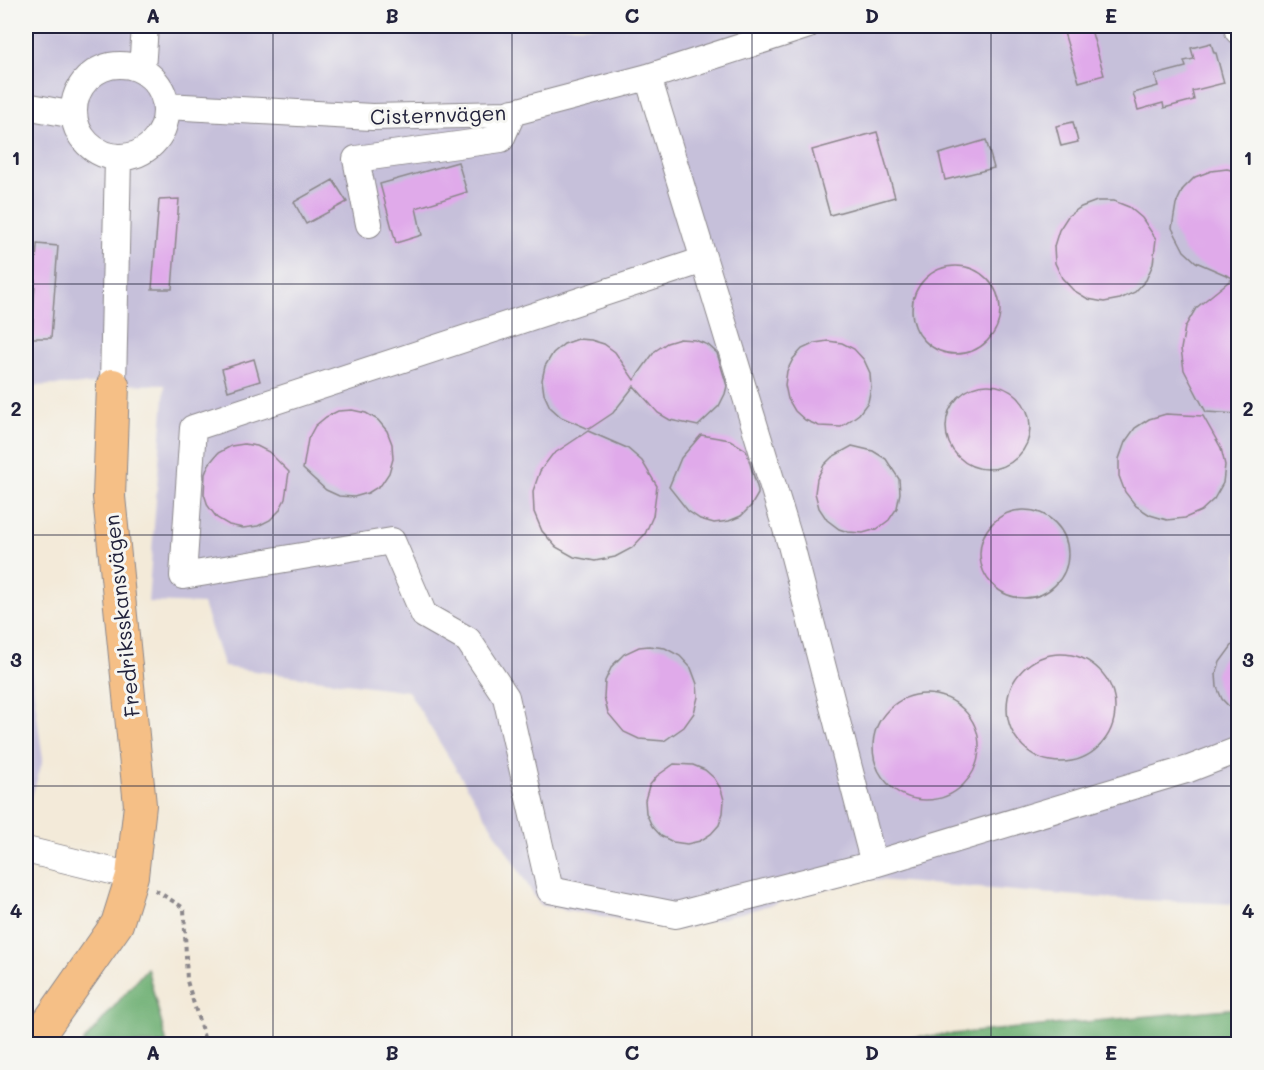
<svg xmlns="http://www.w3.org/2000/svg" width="1264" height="1070" viewBox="0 0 1264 1070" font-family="Mali,sans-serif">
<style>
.industrial{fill:#c6c0da}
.forest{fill:#6daf72;stroke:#486856;stroke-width:1.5}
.building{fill:#e0aaea}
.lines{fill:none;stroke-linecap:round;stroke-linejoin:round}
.minor-casing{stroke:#8a868a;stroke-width:28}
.major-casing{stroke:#8a868a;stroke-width:34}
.path{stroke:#8a868a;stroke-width:4;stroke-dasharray:4.5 4.5;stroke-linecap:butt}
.minor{stroke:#fff;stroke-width:26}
.major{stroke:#f5bf86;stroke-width:32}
.grid{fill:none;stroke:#22223b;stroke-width:1.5;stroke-opacity:0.55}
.labels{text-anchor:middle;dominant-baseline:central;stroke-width:6;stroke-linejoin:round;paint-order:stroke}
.street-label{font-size:21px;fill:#22223b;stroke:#f6f6f2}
.neatline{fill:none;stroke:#22223b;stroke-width:2}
.grid-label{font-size:20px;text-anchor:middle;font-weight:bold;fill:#22223b}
</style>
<rect width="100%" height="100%" fill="#f6f6f2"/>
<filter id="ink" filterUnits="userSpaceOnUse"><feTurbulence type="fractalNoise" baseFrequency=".0167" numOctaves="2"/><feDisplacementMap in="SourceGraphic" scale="12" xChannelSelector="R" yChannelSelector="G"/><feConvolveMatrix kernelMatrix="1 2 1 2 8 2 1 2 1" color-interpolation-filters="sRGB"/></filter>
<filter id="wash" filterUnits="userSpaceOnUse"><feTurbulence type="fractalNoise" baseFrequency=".008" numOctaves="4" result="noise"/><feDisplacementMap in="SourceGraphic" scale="24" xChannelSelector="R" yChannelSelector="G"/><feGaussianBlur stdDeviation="1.35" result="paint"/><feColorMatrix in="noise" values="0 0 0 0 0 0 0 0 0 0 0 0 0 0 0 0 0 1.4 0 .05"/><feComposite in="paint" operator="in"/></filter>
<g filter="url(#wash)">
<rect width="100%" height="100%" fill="#f3ead9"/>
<path class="industrial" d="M26,26H1238V904L1117,899L864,879L679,930L540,905L408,691L224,667L203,604L148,602L165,385L98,384L26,386Z
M26,633L43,760L26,815Z"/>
<path class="forest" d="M147,968L167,1044H82Z
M1238,1008V1044H842Z"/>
<g id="blocks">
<path class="building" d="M1062,26H1090L1104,75L1079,82Z
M1211,43L1214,53H1216L1224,83L1192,91L1194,100L1164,108L1163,103L1138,110L1133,93L1158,86L1155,75L1186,67L1184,61L1194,59L1191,48Z
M1073,122L1078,142L1061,146L1056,126Z
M877,132L895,197L830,215L812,150Z
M986,140L994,168L945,180L939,154Z
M458,162L467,192L416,208L422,235L396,243L380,184Z
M1227,169L1239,172V414L1206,412L1184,370L1181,349L1185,327L1196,308L1233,278L1196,262L1184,251L1172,228L1176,204L1183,189L1195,177L1211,171Z
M333,180L347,202L306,224L294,202Z
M179,199L172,289H152L159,200Z
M1097,201H1114L1129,207L1142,218L1156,239L1153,264L1146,280L1135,292L1120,299L1104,302L1088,299L1073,290L1062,278L1055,263L1054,246L1059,230L1068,216L1081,207Z
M37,244L58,246L51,338H32Z
M912 310a44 44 0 1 1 88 0a44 44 0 1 1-88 0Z
M578,339L591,340L604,344L615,352L634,380L655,351L667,343L680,339L695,340L708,345L717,353L727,386L725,394L719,406L698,426L670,420L658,413L634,386L613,413L589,429L561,417L550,407L544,394L542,380L545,366L553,353L564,344Z
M828,341L842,343L854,349L864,360L870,373L871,388L868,402L859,414L841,427L819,426L805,420L795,411L788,399L785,385L787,371L793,359L802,349L815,343Z
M254,359L260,381L228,391L222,369Z
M946 427a42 42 0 1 1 84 0a42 42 0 1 1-84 0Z
M352,410L366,413L378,420L387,431L392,444L393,459L389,473L381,485L368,493L354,497L339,496L326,490L303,469L308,439L315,426L326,417L338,411Z
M1166,414L1203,416L1221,448L1225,465L1223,483L1214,499L1201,511L1185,518L1167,520L1150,515L1136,506L1125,492L1119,476V459L1125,442L1135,428L1149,419Z
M588,431L627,448L642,461L657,486L653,516L645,534L632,548L615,557L595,561L574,557L556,547L542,531L534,512L533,491L540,471L552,455Z
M701,435L730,440L746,450L758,490V494L751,506L741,516L729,521L714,523L700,519L688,511L669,487L681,458Z
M244,444L257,446L269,452L289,472L285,499L279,511L270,520L258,526L243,528L229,525L217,518L208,506L204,494L205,474L209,464L218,453L231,446Z
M852,446L873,451L886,459L899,479L900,493L897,508L889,520L877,529L863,533L848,532L839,529L827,520L819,508L815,493L817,479L824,465L832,457Z
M980 554a44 44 0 1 1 88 0a44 44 0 1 1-88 0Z
M1239,636V717L1222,699L1217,687L1216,674L1220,662Z
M649,646L665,648L680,656L691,668L697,684L698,697L694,713L684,727L664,741L639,739L624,732L608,713L604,697L605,681L612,666L624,654L639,647Z
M1007 708a54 54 0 1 1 108 0a54 54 0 1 1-108 0Z
M873 747a53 53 0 1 1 106 0a53 53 0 1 1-106 0Z
M674,764L693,765L705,770L714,778L721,789L724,800L723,813L719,825L711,834L700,841L687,844L673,842L661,836L652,826L646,813L645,800L649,786L657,776Z"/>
</g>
</g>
<g filter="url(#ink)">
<use href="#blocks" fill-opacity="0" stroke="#8a868a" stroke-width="1.5"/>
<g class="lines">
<g class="minor-casing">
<path id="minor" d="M1237,26L1238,31
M74 111a46 46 0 1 1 92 0a46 46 0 1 1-92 0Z
M142,70L145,26
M648,77L704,260L193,428L183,576L392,541L424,615L468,640L506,697L550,890L676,915L874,864L1189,769L1238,750
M26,106L74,115
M166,106L372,117L507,114L648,77L806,26
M369,224L356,159L501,139L513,112
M704,260L791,545L874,864
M113,385L118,158
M26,850L132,876"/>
</g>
<g class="major-casing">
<path id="major" d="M33,1044L117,924L132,876L140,805L109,497L113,385"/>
</g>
<path class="path" d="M155,890L184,908L187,981L206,1044"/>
<use href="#minor" class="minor"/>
<use href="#major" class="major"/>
</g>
</g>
<path class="grid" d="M273,26V1044M512,26V1044M752,26V1044M991,26V1044M26,284H1238M26,535H1238M26,786H1238"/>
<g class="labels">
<g class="street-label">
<text transform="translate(438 114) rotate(-2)">Cisternvägen</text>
<text transform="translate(121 616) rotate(-96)">Fredriksskansvägen</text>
</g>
</g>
<rect width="1264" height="1070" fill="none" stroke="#f6f6f2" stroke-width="66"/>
<rect x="33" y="33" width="1198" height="1004" class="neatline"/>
<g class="grid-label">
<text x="153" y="23">A</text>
<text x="392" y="23">B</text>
<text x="632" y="23">C</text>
<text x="872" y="23">D</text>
<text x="1111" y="23">E</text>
<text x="16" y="165">1</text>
<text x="1248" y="165">1</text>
<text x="16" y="416">2</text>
<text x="1248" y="416">2</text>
<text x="16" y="667">3</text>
<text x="1248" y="667">3</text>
<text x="16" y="918">4</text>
<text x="1248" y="918">4</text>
<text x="153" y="1060">A</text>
<text x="392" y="1060">B</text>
<text x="632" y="1060">C</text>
<text x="872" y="1060">D</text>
<text x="1111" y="1060">E</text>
</g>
</svg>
